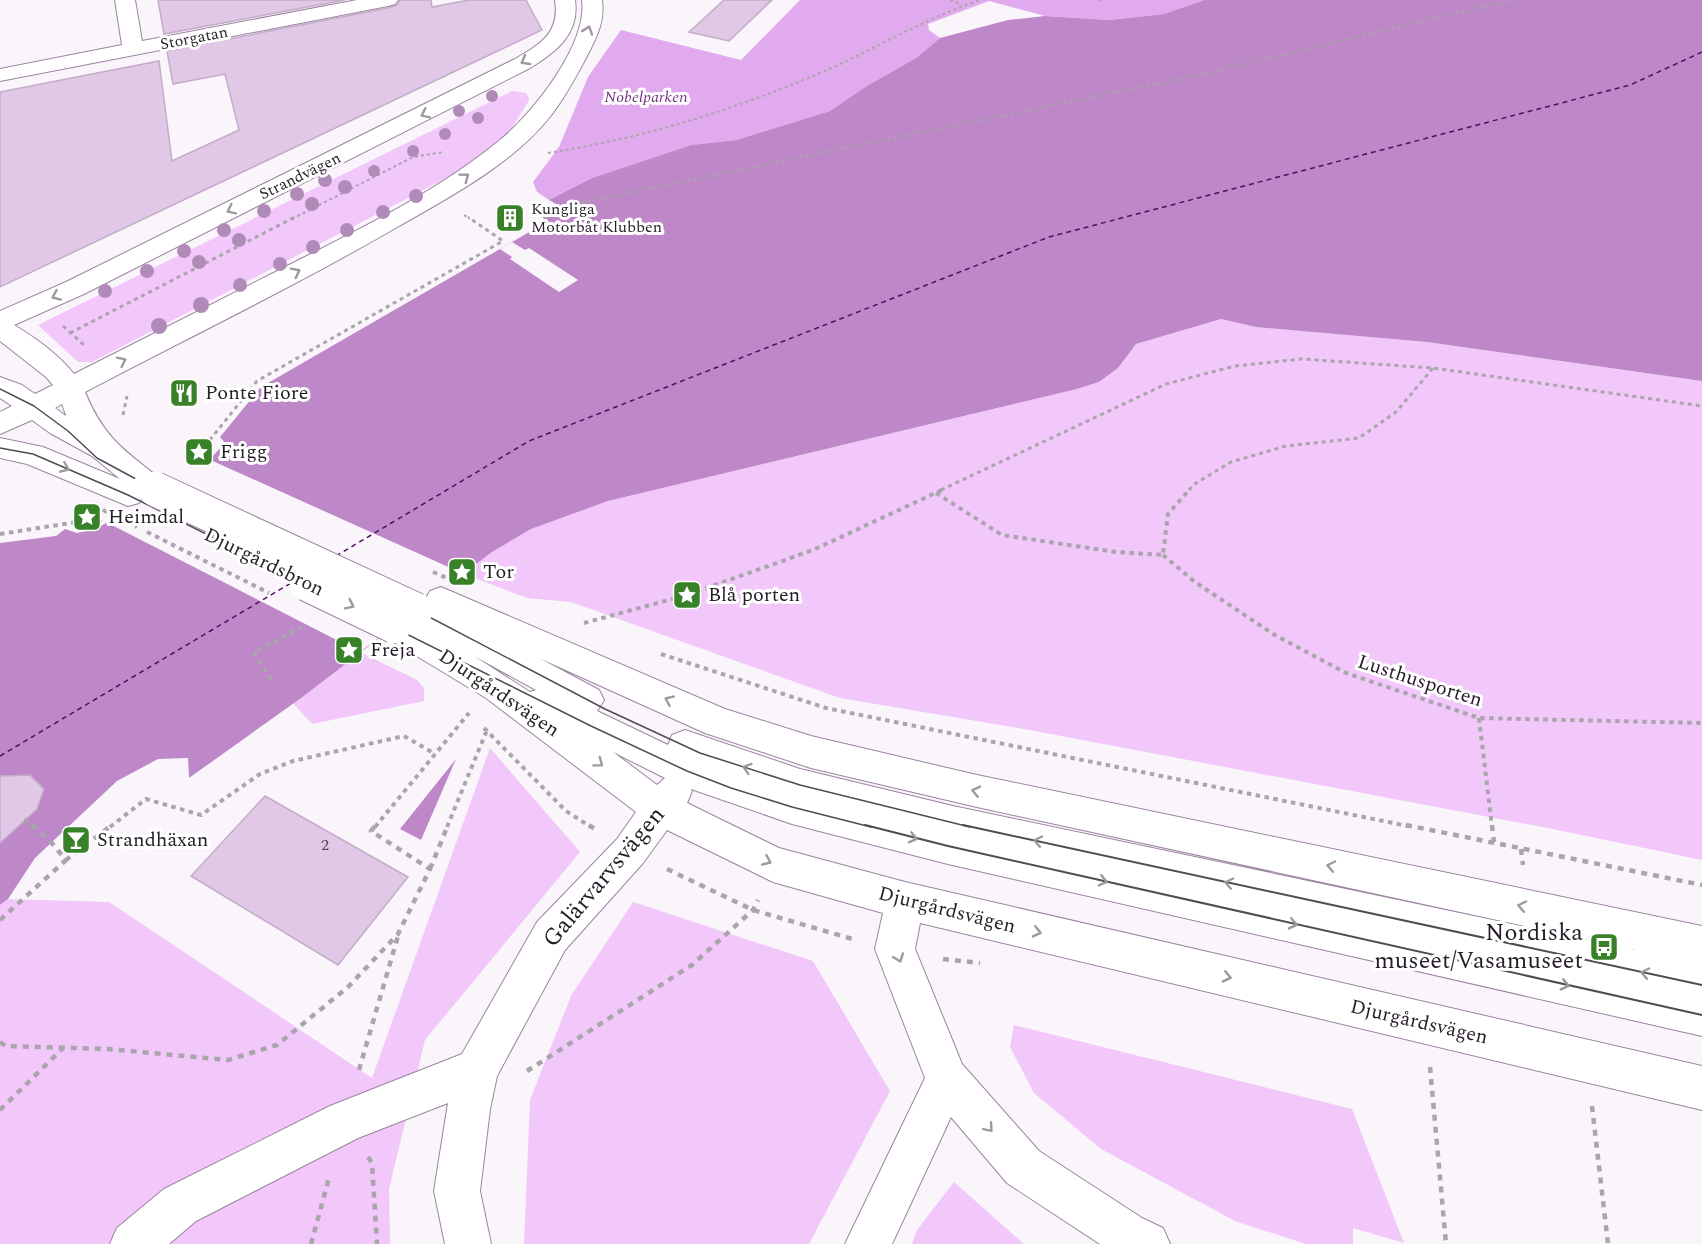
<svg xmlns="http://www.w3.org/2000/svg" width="1702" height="1244" viewBox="0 0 1702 1244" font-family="Spectral,serif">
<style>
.green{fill:#f1c8f9}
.forest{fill:#e2aaee}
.water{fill:#bd87c8}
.pier{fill:#faf5fb}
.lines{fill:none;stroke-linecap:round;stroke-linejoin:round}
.ferry{stroke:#520e60;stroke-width:1.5;stroke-dasharray:5 4;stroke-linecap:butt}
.building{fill:#e1c8e6;stroke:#c4abc9;stroke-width:1.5}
.minor-casing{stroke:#9b84a0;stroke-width:2}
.path-far3{stroke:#aaa4ac;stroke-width:2;stroke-dasharray:3 3;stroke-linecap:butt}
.path-far2{stroke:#aaa4ac;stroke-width:3;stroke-dasharray:4 4;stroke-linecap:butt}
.path-far1{stroke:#aaa4ac;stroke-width:4;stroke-dasharray:4.5 4.5;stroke-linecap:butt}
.path{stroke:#aaa4ac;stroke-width:4.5;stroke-dasharray:6 6;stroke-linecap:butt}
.minor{fill:#fff;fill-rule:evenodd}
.tram-far1{stroke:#524a54;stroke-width:1.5}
.tram{stroke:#524a54;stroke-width:2}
.minor-bridge-far1-casing{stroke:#9b84a0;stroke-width:28;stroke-linecap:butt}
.minor-bridge-casing{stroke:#9b84a0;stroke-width:36;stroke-linecap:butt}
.path-bridge{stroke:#aaa4ac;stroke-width:4;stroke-dasharray:4.5 4.5;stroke-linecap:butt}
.minor-bridge-far1{stroke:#fff;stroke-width:27}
.minor-bridge{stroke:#fff;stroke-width:34}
.tree{fill:#b18bb8}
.oneway{stroke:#9d999e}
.labels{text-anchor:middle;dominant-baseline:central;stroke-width:6;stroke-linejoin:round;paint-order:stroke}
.far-street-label{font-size:16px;fill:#261d28;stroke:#fff}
.far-park-label{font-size:16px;font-style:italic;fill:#753482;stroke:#fff}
.far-poi-label{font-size:16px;fill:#261d28;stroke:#fff;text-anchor:start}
.number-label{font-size:16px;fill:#554858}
.poi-label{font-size:20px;fill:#261d28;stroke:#fff;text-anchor:start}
.street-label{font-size:20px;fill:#261d28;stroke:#fff}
.near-street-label{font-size:24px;fill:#261d28;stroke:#fff}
.near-poi-label{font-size:24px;fill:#261d28;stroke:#fff;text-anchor:end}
</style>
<rect width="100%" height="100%" fill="#faf5fb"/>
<path class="green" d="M512,91L526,93L529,98L528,102L505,139L462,170L92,362H78L38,325Z
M1221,319L1256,327L1427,342L1702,381V860L1553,829L1024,729L840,698L571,602L527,598L464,574L492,552L531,529L608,501L1077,389L1099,382L1118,368L1136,344Z
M360,652L417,680L424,688V701L312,724L293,703Z
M490,748L580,852L425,1040L389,1189L390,1244H0V905L8,899L109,902L372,1078Z
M633,902L813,961L890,1091L809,1244H524L530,1100L571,996Z
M1014,1025L1352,1109L1404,1243L1353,1228V1244H1306L1235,1221L1101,1149L1034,1093L1010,1047Z
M954,1182L1024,1244H912L917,1230Z"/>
<path class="forest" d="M800,0H1204L1164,14L1109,20L1045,16L989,1L928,24L929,30L940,38L916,58L865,87L830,111L736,140L691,145L592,178L549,200L537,192L533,182L559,147L588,77L621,30L741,60Z"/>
<path class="water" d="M1204,0H1702V381L1427,342L1256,327L1221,319L1136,344L1118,368L1099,382L1077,389L608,501L531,529L492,552L301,698L189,778L188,758L158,759L117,781L35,858L8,899L0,905V543L56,536L65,529L77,533L96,529L209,460L225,443L220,437L261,387L545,223L542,212L556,204L549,200L592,178L691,145L736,140L830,111L865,87L916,58L940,38L1008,20L1045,16L1109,20L1164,14Z
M456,759L421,840L400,829Z"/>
<path class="pier" d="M512,242L525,250L529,248L578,280L559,292L510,259L512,257L500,249Z
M206,458L464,574L360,652L102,520Z"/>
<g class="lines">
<path class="ferry" d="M336,556L529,441L1049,237L1630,85L1702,52
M0,756L291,583"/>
</g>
<path class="building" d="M158,0H345L164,34Z
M400,0H431L432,7L469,0H526L542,30L0,287V92L159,61L172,161L239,130L225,74L173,84L167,51L388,8L397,5Z
M724,0H772L729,41L689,32Z
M30,775L44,789L37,809L0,843V776Z
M265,796L408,877L338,965L191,876Z"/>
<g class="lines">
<g class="minor-casing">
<path id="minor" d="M115,0H135L142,41L357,0H398L395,4L388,6L0,81V69L122,45Z
M555,0H575C580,34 556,52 530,68L84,294L14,325C36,338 58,354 74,374C147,337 220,300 293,263C364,227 438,191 500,140C533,113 588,44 582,0H602C605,21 597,37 587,56C576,77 564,99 549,118C512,164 450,197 399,226C297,285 190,337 85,392C103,436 122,449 158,477L162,485L158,493L143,495L139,503L128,506L27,464L0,458V438L43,447L120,479L92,456L50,433L32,420L0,434V412L12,406L0,398V377L22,385L35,394L53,385L46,377L0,341V311L66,282L515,59C541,44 560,33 555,0ZM62,404L66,415V416L55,408Z
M441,587L725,709L811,736L977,775L1702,926V1036L948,864L792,824L691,789L692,791L687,803L779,848L905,882L1702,1066V1110L920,923L915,949L962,1064L1039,1151L1142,1218L1163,1228L1170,1244H1100L1007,1183L951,1117L892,1244H845L925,1078L875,949L883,913L773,882L667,830L643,863L565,950L497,1076L490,1109L480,1191L491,1244H445L434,1191L448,1103L358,1138L196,1221L169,1244H110L117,1228L164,1189L330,1106L462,1054L537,922L617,839L636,812L486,698L382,635L377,626L382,617L394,613L402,615L400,610L404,601L416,597L425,600L430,591ZM474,656L536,690L530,692ZM539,658L705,733L811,768L977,807L1635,950L953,806L800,769L685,730L672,735L668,745L597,711L604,700L599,690ZM613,752L665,778L657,785Z"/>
</g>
<path class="path-far3" d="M950,0L962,5
M1098,0H1102
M548,153C645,138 737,109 827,70C879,47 927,17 981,0
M464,215L470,219
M292,219L413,157L444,152
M544,219L565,206L1194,76L1511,0"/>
<path class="path-far2" d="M544,219L546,217
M63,326L84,345
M70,333L295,217
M123,415L127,396
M196,463L212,452L209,441L257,381L503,241L468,217
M941,490L1166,384L1235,366L1302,359L1433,368L1702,406
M1189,490L1193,485L1231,462L1286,446L1359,438L1396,412L1433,368"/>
<path class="path-far1" d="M936,493L1002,535L1116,552L1163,555L1168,514L1190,489
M0,534L77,522L91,525L102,519
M1163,555L1195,582L1273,634L1346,673L1479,718L1702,723
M584,623L687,595L813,550L944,489
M661,654L826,708L1413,827
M271,679L254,652L303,626
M1479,718L1492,827
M484,728L566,811L591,827
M25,819L34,827
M110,827L146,799L201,815L260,774L293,761L404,736L435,754
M375,827L469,713
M447,827L487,730"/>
<path class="path" d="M32,825L50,841L66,860L112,825
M589,825L595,829
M1406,825L1702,885
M1492,825L1494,842
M1521,849L1523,865
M430,869L448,825
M667,869L753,910L856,940
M0,920L66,860
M943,959L980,963
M0,1042L6,1046L108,1049L228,1060L277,1045L348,987L398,934L430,869L371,831L376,825
M1430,1067L1446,1244
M359,1070L398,936
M527,1071L692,965L753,910L758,900
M1592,1106L1608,1244
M0,1110L63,1048
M368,1157L372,1163L377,1244
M311,1244L329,1178"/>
<use href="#minor" class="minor"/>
<path class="tram-far1" d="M0,389L34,406L68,431L97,458L147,485L416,610L605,709L700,753L800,785L970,827
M0,448L33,454L128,495L591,726L687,771L731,788L792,807L871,827"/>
<path class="tram" d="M865,825L948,846L1702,1015
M963,825L1702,985"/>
<g class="minor-bridge-far1-casing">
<path id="minor-bridge-far1" d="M147,485L158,490"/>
</g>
<g class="minor-bridge-casing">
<path id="minor-bridge" d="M155,489L416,610
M307,584L394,626"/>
</g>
<path class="path-bridge" d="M103,510L137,527
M147,532L269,593
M433,572L454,581"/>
<use href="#minor-bridge-far1" class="minor-bridge-far1"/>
<use href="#minor-bridge" class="minor-bridge"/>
</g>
<g class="tree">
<circle cx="492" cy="96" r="6"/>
<circle cx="459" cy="111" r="6"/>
<circle cx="478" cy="118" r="6"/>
<circle cx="445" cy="134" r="6"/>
<circle cx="413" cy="151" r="6"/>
<circle cx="374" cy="171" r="6"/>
<circle cx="325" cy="180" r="7"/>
<circle cx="345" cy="187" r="7"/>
<circle cx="297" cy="194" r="7"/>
<circle cx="416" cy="196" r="7"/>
<circle cx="312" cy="204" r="7"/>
<circle cx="264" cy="211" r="7"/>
<circle cx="383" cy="212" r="7"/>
<circle cx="224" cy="230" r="7"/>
<circle cx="347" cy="230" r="7"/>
<circle cx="239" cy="240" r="7"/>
<circle cx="313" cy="247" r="7"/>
<circle cx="184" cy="251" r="7"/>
<circle cx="199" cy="262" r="7"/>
<circle cx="280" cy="264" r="7"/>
<circle cx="147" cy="271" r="7"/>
<circle cx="240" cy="285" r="7"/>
<circle cx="105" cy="291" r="7"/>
<circle cx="201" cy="305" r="8"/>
<circle cx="159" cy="326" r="8"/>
</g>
<defs><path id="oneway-chevron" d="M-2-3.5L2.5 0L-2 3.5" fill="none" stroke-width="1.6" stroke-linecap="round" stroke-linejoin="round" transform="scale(1.5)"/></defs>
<g class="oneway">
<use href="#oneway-chevron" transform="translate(588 30) rotate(-71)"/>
<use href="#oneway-chevron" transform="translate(525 61) rotate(150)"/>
<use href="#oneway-chevron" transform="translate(425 114) rotate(154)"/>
<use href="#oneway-chevron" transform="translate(465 177) rotate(-37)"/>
<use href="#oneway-chevron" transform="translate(231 210) rotate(154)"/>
<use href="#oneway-chevron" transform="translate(296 272) rotate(-27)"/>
<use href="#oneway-chevron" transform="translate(56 296) rotate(156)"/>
<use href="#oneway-chevron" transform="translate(122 361) rotate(-26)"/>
<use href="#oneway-chevron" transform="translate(65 468) rotate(23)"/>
<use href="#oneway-chevron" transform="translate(350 605) rotate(26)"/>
<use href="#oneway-chevron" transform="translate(669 700) rotate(-156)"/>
<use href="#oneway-chevron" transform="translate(599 763) rotate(37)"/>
<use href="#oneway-chevron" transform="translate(747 768) rotate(-162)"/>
<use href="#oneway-chevron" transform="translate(976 791) rotate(-167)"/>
<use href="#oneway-chevron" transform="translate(913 838) rotate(14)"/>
<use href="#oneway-chevron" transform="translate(1038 841) rotate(-168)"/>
<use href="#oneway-chevron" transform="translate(767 861) rotate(24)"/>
<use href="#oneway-chevron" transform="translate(1331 866) rotate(-168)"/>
<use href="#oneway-chevron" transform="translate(1103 881) rotate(13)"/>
<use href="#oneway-chevron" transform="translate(1229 883) rotate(-168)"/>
<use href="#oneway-chevron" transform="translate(1522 906) rotate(-168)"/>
<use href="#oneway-chevron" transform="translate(1293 924) rotate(13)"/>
<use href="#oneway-chevron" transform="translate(1037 932) rotate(13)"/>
<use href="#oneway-chevron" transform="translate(899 958) rotate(70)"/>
<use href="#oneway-chevron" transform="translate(1645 973) rotate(-168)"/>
<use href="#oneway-chevron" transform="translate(1227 977) rotate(13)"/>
<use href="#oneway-chevron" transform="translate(1565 985) rotate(13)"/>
<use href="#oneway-chevron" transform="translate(989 1128) rotate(49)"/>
</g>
<defs>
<g id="building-square" transform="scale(1.5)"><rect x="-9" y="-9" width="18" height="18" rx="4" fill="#388128" stroke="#fff"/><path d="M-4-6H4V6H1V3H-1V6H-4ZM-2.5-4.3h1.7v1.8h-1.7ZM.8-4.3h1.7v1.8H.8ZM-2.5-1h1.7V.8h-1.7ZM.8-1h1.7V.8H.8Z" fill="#fff"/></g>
<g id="restaurant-square" transform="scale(1.5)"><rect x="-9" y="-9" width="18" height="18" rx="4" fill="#388128" stroke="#fff"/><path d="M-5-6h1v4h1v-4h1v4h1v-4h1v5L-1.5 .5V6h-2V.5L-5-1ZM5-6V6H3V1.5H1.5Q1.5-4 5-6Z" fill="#fff"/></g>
<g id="sight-square" transform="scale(1.5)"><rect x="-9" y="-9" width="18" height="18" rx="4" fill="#388128" stroke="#fff"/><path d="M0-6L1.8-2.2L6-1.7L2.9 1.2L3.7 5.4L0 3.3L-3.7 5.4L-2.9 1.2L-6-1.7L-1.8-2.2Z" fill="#fff"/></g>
<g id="bar-square" transform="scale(1.5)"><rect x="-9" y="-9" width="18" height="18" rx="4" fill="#388128" stroke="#fff"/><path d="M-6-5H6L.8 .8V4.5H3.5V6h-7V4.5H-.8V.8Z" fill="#fff"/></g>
<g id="bus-square" transform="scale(1.5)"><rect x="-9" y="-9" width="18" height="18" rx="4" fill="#388128" stroke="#fff"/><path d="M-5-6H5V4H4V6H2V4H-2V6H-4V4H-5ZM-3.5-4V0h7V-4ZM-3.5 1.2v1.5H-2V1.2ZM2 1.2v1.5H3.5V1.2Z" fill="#fff"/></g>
</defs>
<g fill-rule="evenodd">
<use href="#building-square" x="510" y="218"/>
<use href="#restaurant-square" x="184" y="393"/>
<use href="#sight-square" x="199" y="452"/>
<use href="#sight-square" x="87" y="517"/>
<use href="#sight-square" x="462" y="572"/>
<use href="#sight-square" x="687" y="595"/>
<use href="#sight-square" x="349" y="650"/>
<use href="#bar-square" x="76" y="840"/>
<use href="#bus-square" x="1604" y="947"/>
</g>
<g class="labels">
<g class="far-street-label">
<text transform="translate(194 38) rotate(-11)">Storgatan</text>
<text transform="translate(300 176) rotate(-26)">Strandvägen</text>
</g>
<g class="far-park-label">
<text x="646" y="97">Nobelparken</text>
</g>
<g class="far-poi-label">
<text x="531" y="209">Kungliga<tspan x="531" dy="18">Motorbåt Klubben</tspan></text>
</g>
<g class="number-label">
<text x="325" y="845">2</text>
</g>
<g class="poi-label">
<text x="205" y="393">Ponte Fiore</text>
<text x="220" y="452">Frigg</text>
<text x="108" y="517">Heimdal</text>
<text x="483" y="572">Tor</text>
<text x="708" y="595">Blå porten</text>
<text x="370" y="650">Freja</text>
<text x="97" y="840">Strandhäxan</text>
</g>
<g class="street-label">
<text transform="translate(264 562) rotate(26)">Djurgårdsbron</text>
<text transform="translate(1420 681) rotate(18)">Lusthusporten</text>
<text transform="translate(499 693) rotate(34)">Djurgårdsvägen</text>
<text transform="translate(947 910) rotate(14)">Djurgårdsvägen</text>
<text transform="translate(1419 1022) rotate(13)">Djurgårdsvägen</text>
</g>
<g class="near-street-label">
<text transform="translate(604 877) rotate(-50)">Galärvarvsvägen</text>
</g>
<g class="near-poi-label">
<text x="1583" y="933">Nordiska<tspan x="1583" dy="28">museet/Vasamuseet</tspan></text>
</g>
</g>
</svg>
